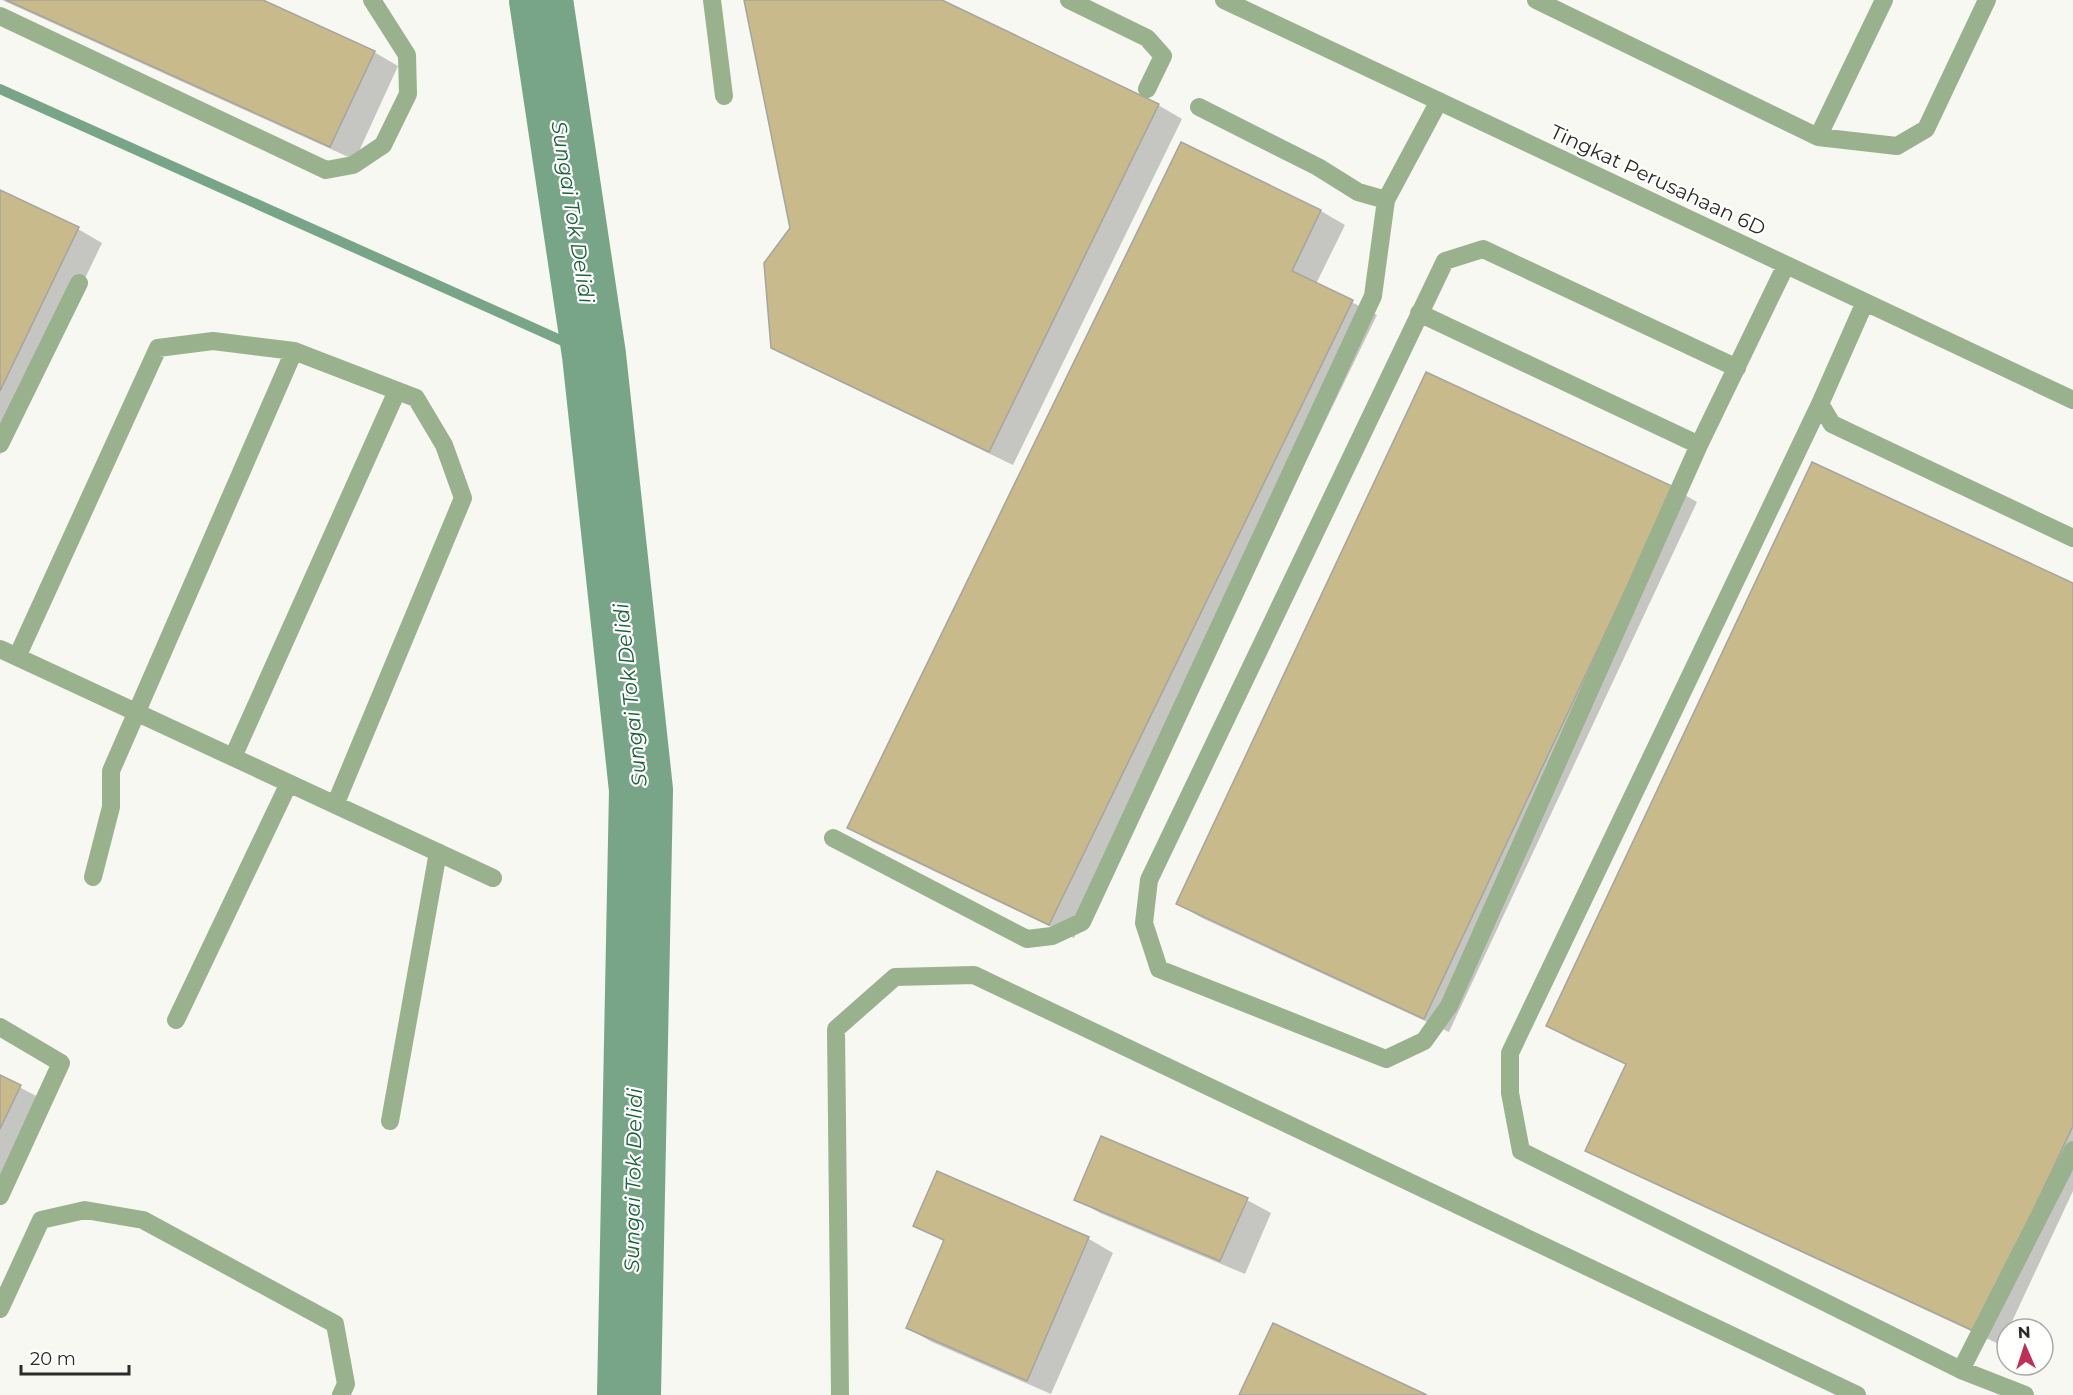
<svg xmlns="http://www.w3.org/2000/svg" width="2073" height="1395" viewBox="0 0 2073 1395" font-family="Montserrat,sans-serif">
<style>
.shadow{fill:#0003}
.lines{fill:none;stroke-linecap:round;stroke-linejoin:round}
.stream{stroke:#78a588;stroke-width:10}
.river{stroke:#78a588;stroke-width:64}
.building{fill:#c9ba8b;stroke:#a6a49f;stroke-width:1.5}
.minor{stroke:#9ab18d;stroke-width:18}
.labels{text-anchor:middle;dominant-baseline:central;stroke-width:4.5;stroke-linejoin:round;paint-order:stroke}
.street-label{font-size:20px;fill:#2b2b29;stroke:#fffffe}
.water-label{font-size:21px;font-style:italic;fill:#1b643d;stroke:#fffffe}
</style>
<rect width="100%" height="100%" fill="#f7f8f2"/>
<path class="shadow" d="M2,0H259L374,52L398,66L355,160Z
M746,0H939L1158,105L1182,119L1013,465L797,361L773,347L792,228Z
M1182,144L1321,211L1345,225L1316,284L1377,315L1074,938L873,842L849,828Z
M0,192L78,229L102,243L0,455Z
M1673,488L1697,502L1449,1032L1202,918L1178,904Z
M2073,585V1191L2001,1345L1611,1164L1587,1150L1627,1065L1572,1040L1548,1026Z
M0,1077L44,1100L0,1195Z
M938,1173L1089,1239L1113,1253L1051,1394L932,1342L907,1328L945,1242L915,1225Z
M1076,1199L1247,1200L1271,1213L1245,1274L1100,1213Z"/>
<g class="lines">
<path class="stream" d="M0,89L594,355"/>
<path class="river" d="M541,0L594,355L641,790L629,1395"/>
</g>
<path class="building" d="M6,0H263L375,51L330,147Z
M744,0H942L1159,104L989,452L771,348L764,263L790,228Z
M1181,142L1321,210L1292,271L1353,300L1049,925L847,828Z
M0,190L79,227L0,391Z
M1426,372L1674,487L1424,1019L1176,904Z
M1812,462L2073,583V1126L1976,1332L1585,1151L1626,1064L1546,1026Z
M0,1075L21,1085L0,1129Z
M1101,1136L1248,1198L1220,1261L1074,1200Z
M937,1171L1089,1237L1027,1381L906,1328L944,1240L913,1226Z
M1273,1323L1427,1395H1239Z"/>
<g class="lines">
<path class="minor" d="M712,0L724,96
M1069,0L1147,38L1163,56L1147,89
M1224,0L2073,400
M1536,0L1818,137L1897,146L1926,129L1987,0
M0,16L326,170L353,165L383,145L408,94L407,55L372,0
M1199,107L1318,167L1358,192L1386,200L1439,101
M1818,137L1884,0
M1865,302L1820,404L1832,424L2073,538
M1419,313L1699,445
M1737,368L1483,249L1445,261L1149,880L1144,923L1159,969L1386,1059L1424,1041L1449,1006L1699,445L1786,265
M1820,404L1510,1053V1093L1521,1151L1961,1370L2025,1395
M0,444L79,283
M0,649L493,878
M17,657L158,348L213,341L294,351L416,398L444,445L463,498L335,805
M233,757L397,391
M833,838L1027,939L1052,936L1082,922L1373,296L1386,200
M93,877L111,807V771L294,351
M176,1020L289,783
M0,1027L61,1063L0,1196
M390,1121L438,852
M0,1309L41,1220L85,1210L143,1220L335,1324L346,1384L341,1395
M1961,1370L2073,1150
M840,1395L836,1029L895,977L974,975L1857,1395"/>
</g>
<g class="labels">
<g class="street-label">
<text transform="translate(1658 180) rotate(25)">Tingkat Perusahaan 6D</text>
</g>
<g class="water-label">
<text transform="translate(573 212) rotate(81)">Sungai Tok Delidi</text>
<text transform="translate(630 695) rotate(-96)">Sungai Tok Delidi</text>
<text transform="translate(633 1180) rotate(-89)">Sungai Tok Delidi</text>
</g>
</g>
<g transform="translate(2025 1347) rotate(357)"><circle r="28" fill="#fffffe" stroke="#aaaaa9" stroke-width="1.5"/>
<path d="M0-4.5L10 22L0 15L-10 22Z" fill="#bf3059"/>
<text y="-9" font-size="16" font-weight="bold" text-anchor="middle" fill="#2b2b29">N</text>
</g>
<path d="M21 1365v9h108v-9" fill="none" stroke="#2b2b29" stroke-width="3"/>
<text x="30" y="1365" font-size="18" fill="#2b2b29" stroke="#fffffe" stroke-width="4.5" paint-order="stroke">20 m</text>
</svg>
